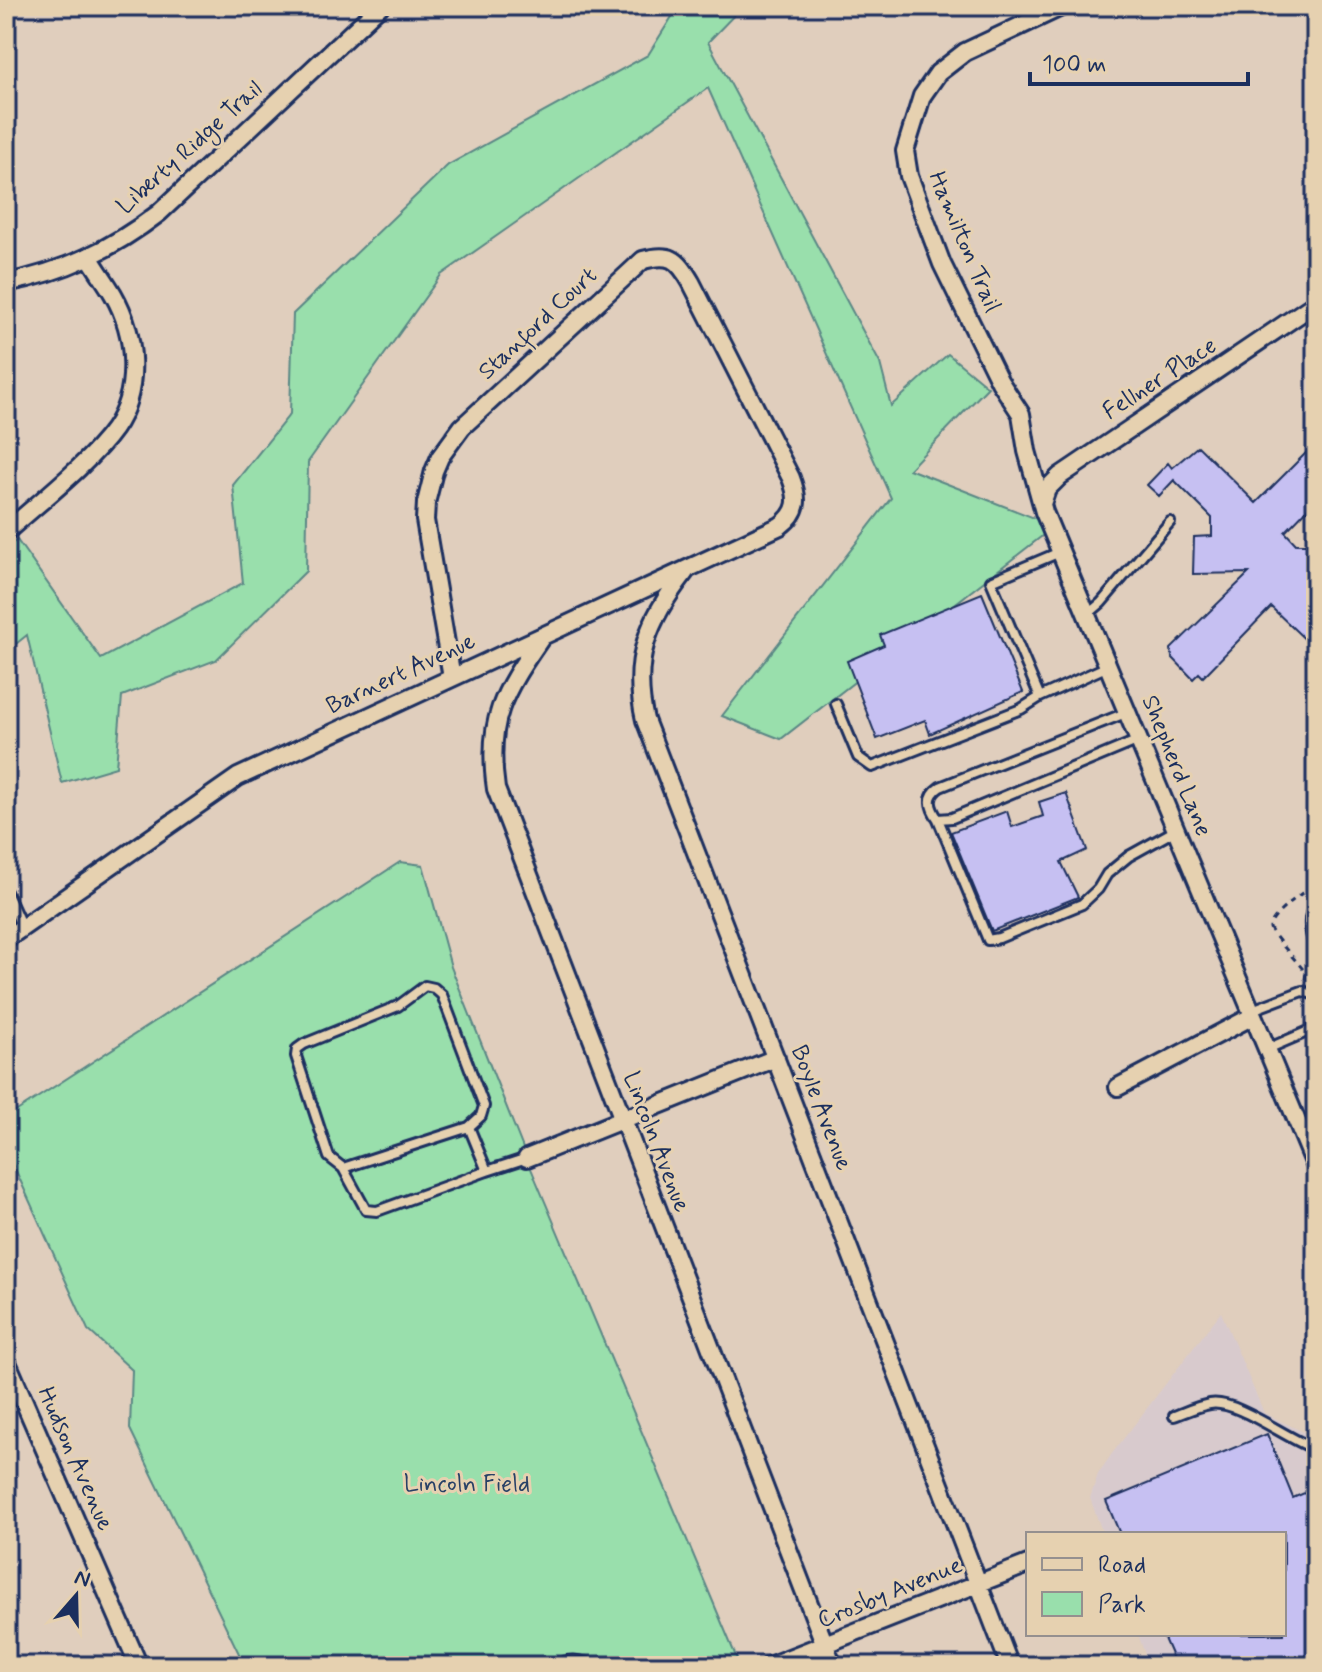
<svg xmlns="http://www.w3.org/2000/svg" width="1322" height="1672" viewBox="0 0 1322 1672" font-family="Mynerve,sans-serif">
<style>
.built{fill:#d8cacd}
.green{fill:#99dfac;stroke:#5a8785;stroke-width:2}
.building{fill:#c6c0f2;stroke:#1b2f5e;stroke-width:2}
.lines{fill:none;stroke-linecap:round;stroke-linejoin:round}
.lane-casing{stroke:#1b2f5e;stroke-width:14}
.street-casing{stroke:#1b2f5e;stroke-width:22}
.path{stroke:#1b2f5e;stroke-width:3;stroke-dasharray:6 6;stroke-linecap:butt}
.lane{stroke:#e6d1b0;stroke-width:8}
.street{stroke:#e6d1b0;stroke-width:16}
.labels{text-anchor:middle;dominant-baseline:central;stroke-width:6;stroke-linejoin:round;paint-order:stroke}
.street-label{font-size:24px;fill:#1b2f5e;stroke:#e6d1b0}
.park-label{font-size:24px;fill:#284166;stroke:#e6d1b0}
</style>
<rect width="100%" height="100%" fill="#e0cebd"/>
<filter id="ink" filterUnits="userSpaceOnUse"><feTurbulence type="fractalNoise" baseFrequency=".0125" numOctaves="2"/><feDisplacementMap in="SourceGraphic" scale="16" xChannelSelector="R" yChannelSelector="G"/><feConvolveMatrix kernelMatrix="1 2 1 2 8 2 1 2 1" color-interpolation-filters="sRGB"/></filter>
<g filter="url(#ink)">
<path class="built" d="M1221,1312L1264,1413L1316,1438V1666H1149L1138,1634H1284V1534H1103L1090,1498L1098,1474L1111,1455Z"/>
<path class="green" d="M671,6H743L708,42L880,363L891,406L948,354L988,387L909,469L1055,526L781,739L722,716L891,498L708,88L441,275L308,462L306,571L216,660L122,696L116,767L62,783L27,635L6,652V548L17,540L101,659L243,583L233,485L290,414L293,314L448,165L648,55L673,15Z
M400,862L423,865L451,967L530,1166L740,1666H245L130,1429L132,1370L88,1330L6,1149V1118Z"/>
<path class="building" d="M1316,443V500L1285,532L1296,544H1316V650L1271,607L1203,677L1199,673L1193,679L1172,657L1171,649L1249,573L1193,574L1194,537L1212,536V518L1174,480L1159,496L1147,485L1168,463L1172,468L1198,446L1256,503Z
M982,593L1023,692L930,734L925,720L877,739L847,661L884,645L880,635Z
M1066,793L1087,850L1061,862L1078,897L992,931L951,832L1007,811L1012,827L1043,816L1039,802Z
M1267,1434L1293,1498L1316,1488V1666H1176L1162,1634H1284V1534H1120L1106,1501Z"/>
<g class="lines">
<g class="lane-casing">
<path id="lane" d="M1060,552L991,581L1040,697L1108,666
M1087,615L1101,603L1170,522
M836,704L858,757L872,767L1021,709L1040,697
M1128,712L940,787C927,796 929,806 938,819L952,818L1139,740
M938,819L988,940L999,938L1082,904L1098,889L1107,874L1129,856L1176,830
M6,892L22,927
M1316,903C1305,919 1311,935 1316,952
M1252,1010L1302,991L1316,995
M1267,1049L1316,1028
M343,1168L329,1157L296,1056L297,1049L304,1044L398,1006L425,986L434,988L442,995L484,1106L481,1116L469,1127
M487,1171L377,1211L366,1210L343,1168L469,1127L487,1171L527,1158
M1174,1416C1185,1412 1198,1406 1210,1404C1237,1399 1289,1441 1316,1449
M556,1666C569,1656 583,1662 597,1666"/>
</g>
<g class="street-casing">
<path id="street" d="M1063,6L965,52L938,73L922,96L905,151L909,176L942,264L1000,382L1021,414L1027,451L1044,512L1316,1167
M6,283C64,272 112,249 159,213L380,6
M1042,504L1047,489L1060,476L1316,303
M6,532C38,503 90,463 114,429C141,390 136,334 113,294C106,282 97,270 90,258
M685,572C648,620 631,660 645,720L1010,1666
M541,638C503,693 486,720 496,789L833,1666
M6,939L238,777L780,526C799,512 799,499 791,478L691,282C677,258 670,253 643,260L462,427L440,457L434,471L426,503L425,520L452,678
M1118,1087L1253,1016
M527,1158L776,1058
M6,1360L139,1666
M769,1666L1028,1564"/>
</g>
<path class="path" d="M1305,980L1306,973C1301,966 1270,932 1270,928C1269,916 1306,890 1316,883"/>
<use href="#lane" class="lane"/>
<use href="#street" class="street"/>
</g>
</g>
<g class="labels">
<g class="street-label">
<text transform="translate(190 148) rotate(-42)">Liberty Ridge Trail</text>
<text transform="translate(964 242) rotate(67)">Hamilton Trail</text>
<text transform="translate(538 324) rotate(-43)">Stanford Court</text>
<text transform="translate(1160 379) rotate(-33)">Fellner Place</text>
<text transform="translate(401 674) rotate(-25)">Barnert Avenue</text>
<text transform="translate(1176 766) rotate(68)">Shepherd Lane</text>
<text transform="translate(821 1108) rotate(69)">Boyle Avenue</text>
<text transform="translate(656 1142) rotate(69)">Lincoln Avenue</text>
<text transform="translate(75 1459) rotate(66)">Hudson Avenue</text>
<text transform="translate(890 1593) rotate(-22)">Crosby Avenue</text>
</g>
<g class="park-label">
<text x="467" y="1484">Lincoln Field</text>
</g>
</g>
<rect width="1322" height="1672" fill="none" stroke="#e6d1b0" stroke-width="32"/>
<rect x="16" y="16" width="1290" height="1640" fill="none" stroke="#1b2f5e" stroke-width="3" filter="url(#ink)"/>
<rect x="1026" y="1532" width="260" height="104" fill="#e6d1b0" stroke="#95908f" stroke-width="2"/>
<rect x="1042" y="1558" width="40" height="12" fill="#e6d1b0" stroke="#95908f" stroke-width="2"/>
<text x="1098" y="1572" font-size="24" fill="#1b2f5e">Road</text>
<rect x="1042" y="1592" width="40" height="24" fill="#99dfac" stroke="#95908f" stroke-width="2"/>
<text x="1098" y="1612" font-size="24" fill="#1b2f5e">Park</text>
<g transform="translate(76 1596) rotate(20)" stroke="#e6d1b0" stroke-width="6" paint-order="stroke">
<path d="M0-6L14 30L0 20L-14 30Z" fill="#1b2f5e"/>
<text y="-12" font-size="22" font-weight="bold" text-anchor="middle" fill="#1b2f5e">N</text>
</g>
<path d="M1030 72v12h218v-12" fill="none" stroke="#1b2f5e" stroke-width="4"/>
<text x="1042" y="72" font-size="24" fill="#1b2f5e" stroke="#e6d1b0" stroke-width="6" paint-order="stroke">100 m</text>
</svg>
